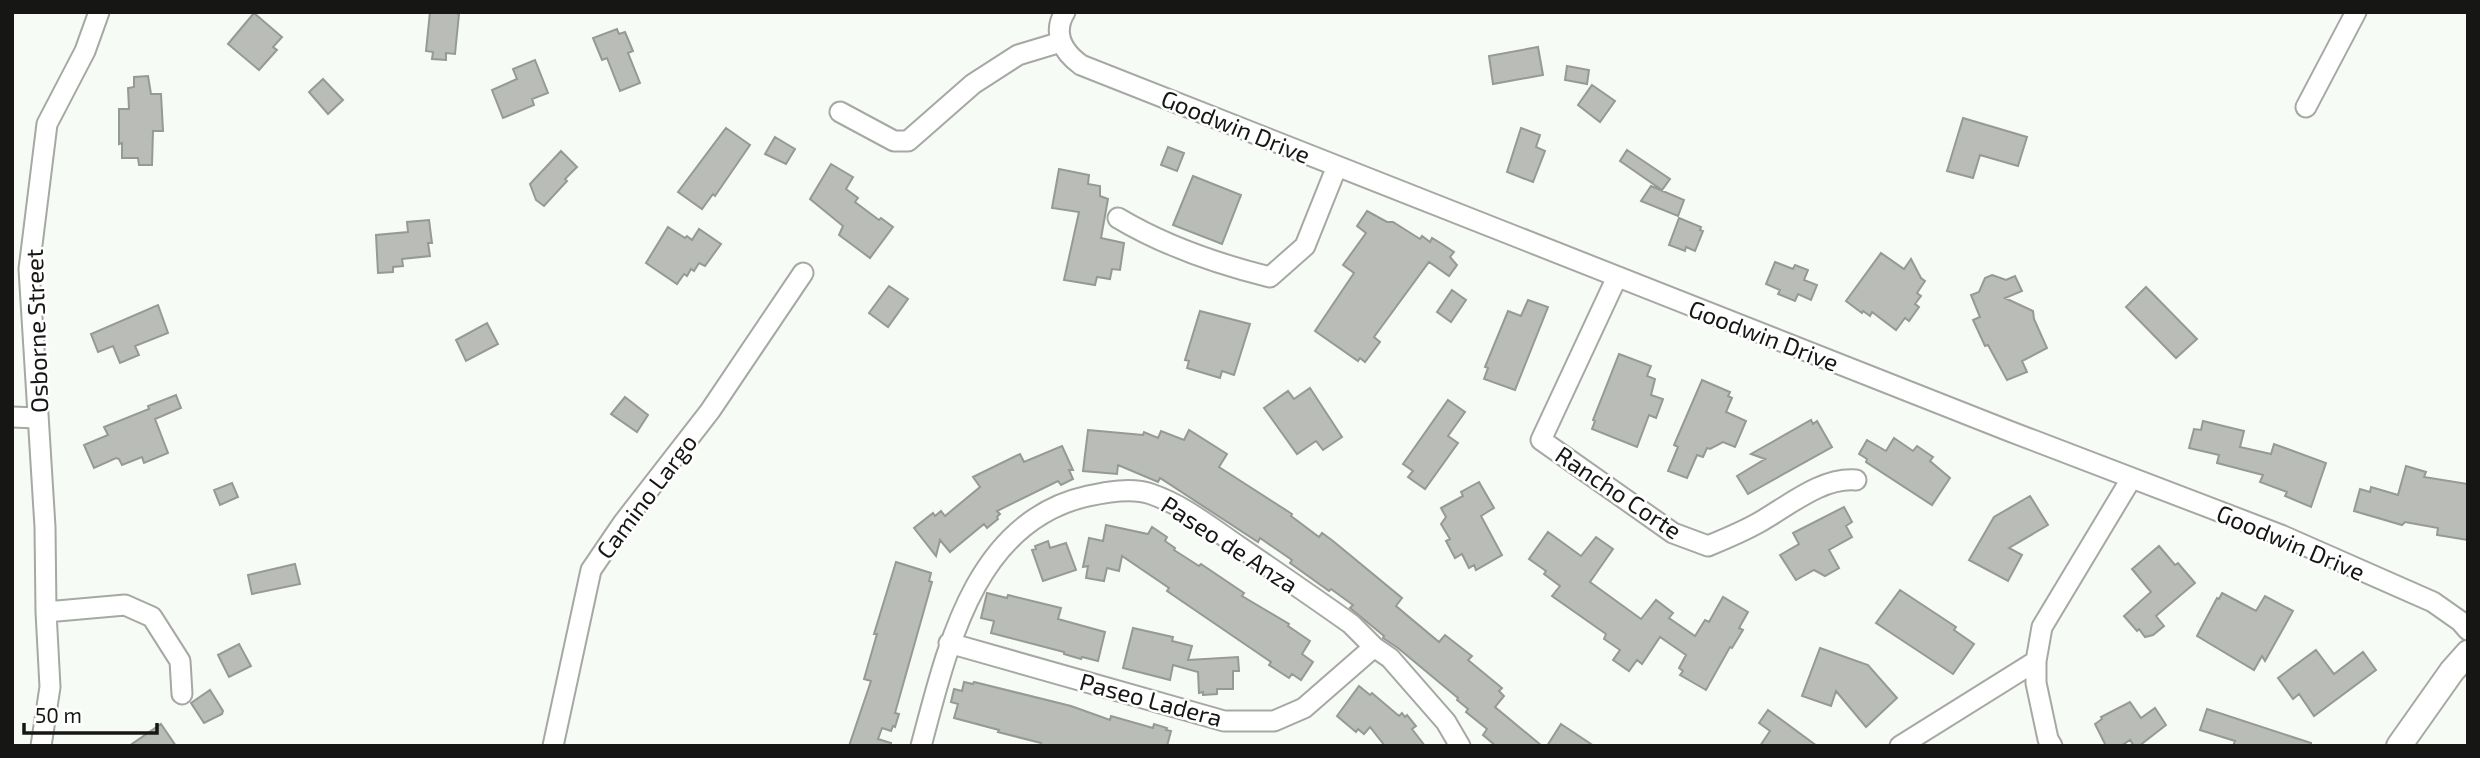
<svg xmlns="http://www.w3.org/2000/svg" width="2480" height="758" viewBox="0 0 2480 758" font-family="'Exo 2',sans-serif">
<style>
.building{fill:#b9bcb7;stroke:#969a94;stroke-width:2}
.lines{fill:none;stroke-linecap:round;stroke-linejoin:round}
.minor-casing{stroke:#a5a8a3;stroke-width:23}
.major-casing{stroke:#a5a8a3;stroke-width:28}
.minor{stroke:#fff;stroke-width:19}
.major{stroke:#fff;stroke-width:24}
.labels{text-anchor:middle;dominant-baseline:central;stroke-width:5;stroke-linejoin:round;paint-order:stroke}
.street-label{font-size:24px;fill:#161715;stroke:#fff}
</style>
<rect width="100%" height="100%" fill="#f7fbf5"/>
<path class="building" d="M430,12H454L459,14L455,54L446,53V60L432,59L433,52L426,51Z
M254,13L282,37L273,47L277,50L259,70L228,44Z
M617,29L619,34L625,32L633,51L628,53L640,83L620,91L607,58L602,60L593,38Z
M1538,47L1543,75L1493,84L1489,56Z
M535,60L548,93L532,99L534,105L503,118L492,90L517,79L513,69Z
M1567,66L1589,70L1587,84L1565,80Z
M148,76L151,94H161L163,131H153L152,165H139L138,158H122V143L119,144V109H129L128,88L134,87V77Z
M323,79L343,100L328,114L309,92Z
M1592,85L1615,101L1600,122L1578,105Z
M1963,118L2027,137L2018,166L1980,155L1973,178L1947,171Z
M726,128L750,145L715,196L713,194L702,209L678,192Z
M1521,128L1540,135L1536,147L1545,151L1533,182L1507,172Z
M775,137L795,149L786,164L765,154Z
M1168,147L1184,153L1177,171L1161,165Z
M1627,150L1670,179L1662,190L1620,161Z
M561,151L577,167L565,179L567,181L544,206L536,200L530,184Z
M831,164L853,177L846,189L858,198L855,202L879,220L881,218L893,227L870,258L839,235L843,226L810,199Z
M1059,169L1089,175L1088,184L1100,186V196L1108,199L1101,238L1124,243L1120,270L1112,269L1110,279L1097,277L1095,285L1064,280L1079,212L1052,208Z
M1193,176L1241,195L1222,244L1173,225Z
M1651,186L1684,200L1678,216L1641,201Z
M1367,211L1387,222H1393L1420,239L1422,236L1430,242L1432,238L1442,244L1454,252L1450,257L1457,265L1449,276L1429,262L1374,337L1380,342L1365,362L1360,358L1358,361L1315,331L1354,273L1343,265L1366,233L1357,226Z
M1679,218L1701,227L1700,230L1703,231L1695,251L1686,247L1685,251L1669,245Z
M429,220L432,243H428L430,256L402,259L403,266L393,267V272L378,273L376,235L408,232L407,222Z
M668,227L685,238L687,236L692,240L699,229L721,244L705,266L699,263L694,271L691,269L687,276L684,274L677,284L646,263Z
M1881,253L1904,269L1911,259L1921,278L1925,281L1917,293L1921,296L1915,304L1919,307L1909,321L1905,318L1896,330L1872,312L1870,316L1863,311L1862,313L1846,301Z
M1775,262L1793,269L1795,265L1808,270L1804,280L1817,285L1811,300L1798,294L1795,301L1778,294L1780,290L1766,284Z
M1992,275L2006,280L2015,276L2022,291L2005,298L2033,311L2034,319L2047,348L2022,361L2027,372L2007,380L1988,345L1985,346L1973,320L1980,317L1971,295L1979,292L1985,278Z
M889,286L908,299L888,327L869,313Z
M2146,287L2197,339L2176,358L2126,307Z
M1452,290L1466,300L1451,322L1437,312Z
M1528,300L1548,307L1515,390L1484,379L1488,368L1485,367L1508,311L1521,316Z
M158,305L168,333L135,346L139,355L120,363L113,346L98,352L91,334Z
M1200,311L1250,324L1234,375L1222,371L1220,378L1187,368L1189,361L1185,360Z
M487,323L498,344L466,361L456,340Z
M1619,354L1651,366L1647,376L1655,379L1651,395L1663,399L1656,418L1649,415L1637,447L1592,429L1595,421L1593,420Z
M1702,380L1730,392L1728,396L1732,398L1726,412L1746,421L1735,447L1723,442L1710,449L1707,448L1703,457L1697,455L1687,478L1668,471L1678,447L1674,445Z
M1310,388L1342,437L1323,450L1316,441L1297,454L1264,408L1288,391L1294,399Z
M176,395L181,408L155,419L168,453L144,463L142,457L122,465L119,459L116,458L94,468L84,445L108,435L104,427L149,409L148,406Z
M625,397L648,415L637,432L611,414Z
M1448,400L1465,412L1448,436L1458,443L1425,489L1408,477L1413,471L1403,464Z
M1811,420L1813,424L1817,421L1832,447L1748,494L1737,476L1765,459L1751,454Z
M2203,421L2244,431L2240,447L2271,454L2274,444L2326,463L2311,507L2285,496L2287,492L2260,482L2263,475L2217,463L2219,455L2189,448L2194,429L2201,430Z
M1088,430L1143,435L1144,432L1158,438L1161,431L1184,440L1189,430L1227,454L1219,467L1292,514L1291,516L1319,537L1322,533L1333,541L1402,598L1396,606L1439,642L1445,635L1472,656L1468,660L1502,688L1499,691L1504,696L1495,707L1542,746H1496L1483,735L1487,729L1466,712L1468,709L1457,700L1458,698L1398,648L1383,638L1384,636L1350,608L1353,605L1331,589L1329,591L1290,563L1292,560L1260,538L1258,542L1160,478L1158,482L1118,465L1117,474L1083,471Z
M1894,438L1913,451L1917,446L1933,457L1930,461L1950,478L1932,505L1866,462L1867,459L1859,454L1867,440L1886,451Z
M1062,446L1073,470H1069L1073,479L1061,485L1058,481L997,511L1000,514L997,517L998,519L987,528L984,524L950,552L940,540L936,556L914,528L933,513L935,516L941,511L945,516L980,487L973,477L1020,454L1024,462Z
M2406,466L2426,472L2424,477L2468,484V540L2437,535L2438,528L2405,522L2402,525L2354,511L2360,489L2370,492L2371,487L2398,495Z
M1479,482L1494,508L1481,516L1502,555L1476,570L1474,565L1469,568L1462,554L1455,558L1446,541L1450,539L1441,524L1446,517L1441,508L1463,496L1461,492Z
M232,483L238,497L220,505L214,490Z
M2030,496L2048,525L2009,548L2022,555L2008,581L1969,560L1994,517Z
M1844,507L1852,522L1846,526L1852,537L1829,550L1839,568L1825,576L1814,570L1796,580L1780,555L1799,544L1793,533Z
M1106,525L1148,534L1152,527L1167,537L1165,541L1175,548L1174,550L1199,566L1201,564L1244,593L1242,596L1289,624L1288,626L1310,641L1302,654L1313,662L1301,680L1292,674L1289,678L1269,665L1271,662L1167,591L1169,588L1122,556L1119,571L1107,568L1104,581L1086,578L1088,566L1083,567L1089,538L1103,541Z
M1548,532L1581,556L1596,537L1613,549L1590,582L1641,619L1656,600L1673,613L1669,618L1695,636L1705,620L1709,622L1723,597L1748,612L1739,628L1743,630L1732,648L1730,647L1706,690L1680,675L1683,671L1679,668L1686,655L1660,637L1642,664L1637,660L1629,671L1613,660L1620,650L1604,639L1606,634L1552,596L1560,586L1544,574L1546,571L1529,559Z
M1048,541L1050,548L1066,543L1076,570L1043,581L1032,550L1036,549L1035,546Z
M2159,546L2175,565L2178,563L2195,583L2156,616L2164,626L2153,635L2145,637L2139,629L2137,631L2124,616L2151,592L2132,569Z
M896,562L931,573L929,581L932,582L895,713L899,714L895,727L893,726L891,731L882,728L878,739L891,743V746H849L871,681L864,679L877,634H874Z
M295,564L300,584L252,594L248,575Z
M1900,590L1956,627L1954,630L1974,644L1953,674L1876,623Z
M987,593L1007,598L1008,595L1061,608L1058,619L1105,632L1098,661L1082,657L1081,659L1064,654V652L991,633L994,621L981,618Z
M2222,593L2256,611L2265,596L2293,611L2265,661L2262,656L2254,670L2197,636L2217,598L2219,599Z
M1133,628L1173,637L1172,641L1192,646L1188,660L1238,657L1239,671H1233V689H1217V694L1203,695V692L1199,693L1198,672L1173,665L1170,680L1123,668Z
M239,644L251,666L229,677L218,655Z
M1820,648L1868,665L1897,698L1866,727L1836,691L1831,706L1802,696Z
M2316,650L2334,674L2363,652L2376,670L2314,716L2299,694L2293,699L2278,678Z
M964,682L973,684L974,682L1071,706L1110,720L1111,716L1153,728L1154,724L1167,728L1166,730L1171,731L1167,746H1040L1041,743L998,732L999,730L954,718L958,704L951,702L954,689L962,691Z
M1359,686L1370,695L1372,693L1399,716L1402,713L1405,717L1407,715L1416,726L1412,729L1425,746H1385L1370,727L1364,734L1358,729L1356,732L1337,716Z
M210,690L223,711L222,714L204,723L191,703Z
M2130,702L2141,718L2155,708L2166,725L2139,746H2134L2130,740L2121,746H2106L2095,724L2102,719L2101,717Z
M2207,709L2311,743V746H2233L2235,741L2200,730Z
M1768,710L1817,746H1760L1770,731L1759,723Z
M161,724L176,746H129Z
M1561,724L1594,746H1547Z"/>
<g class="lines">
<g class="minor-casing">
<path id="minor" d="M1065,12C1052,33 1063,52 1081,65L2009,431L2281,535L2433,602L2460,621L2468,630
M2306,107L2356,12
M840,112L894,141H908L973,84L1018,55L1061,42
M1118,218C1165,246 1217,264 1270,277L1305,246L1337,166
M1617,277L1541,440L1673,533L1708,546C1725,539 1742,532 1758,523C1787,507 1821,477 1856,480
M12,417L38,418
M46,612L125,605L152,617L180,661L182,694
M949,643L1224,721H1274L1304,708L1374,647
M41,746L50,687L46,612L45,527L29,269L47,124L85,51L99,12
M553,746L591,570L623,523L710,411L803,273
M921,746C947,649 974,521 1088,496C1106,492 1132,487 1151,494C1183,505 1209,526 1237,545C1275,571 1313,597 1351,624L1374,647L1390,658L1446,722L1460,746
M1900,746L2036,661
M2052,746L2048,739L2036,683V661L2042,627L2131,479"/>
</g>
<g class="major-casing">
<path id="major" d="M2399,746L2452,671L2468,653"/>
</g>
<use href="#minor" class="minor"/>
<use href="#major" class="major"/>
</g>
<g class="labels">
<g class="street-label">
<text transform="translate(1236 126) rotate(22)">Goodwin Drive</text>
<text transform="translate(36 331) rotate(-92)">Osborne Street</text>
<text transform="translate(1764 335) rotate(21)">Goodwin Drive</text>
<text transform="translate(1619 492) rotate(34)">Rancho Corte</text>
<text transform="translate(646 496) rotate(-53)">Camino Largo</text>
<text transform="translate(2291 542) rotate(23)">Goodwin Drive</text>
<text transform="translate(1230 544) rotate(33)">Paseo de Anza</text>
<text transform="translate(1151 699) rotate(15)">Paseo Ladera</text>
</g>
</g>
<rect width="2480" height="758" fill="none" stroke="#161715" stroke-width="28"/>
<path d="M24 723v10h133v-10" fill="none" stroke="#161715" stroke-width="3.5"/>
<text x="35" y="723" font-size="21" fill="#161715" stroke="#ffffff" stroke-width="5" paint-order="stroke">50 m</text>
</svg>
